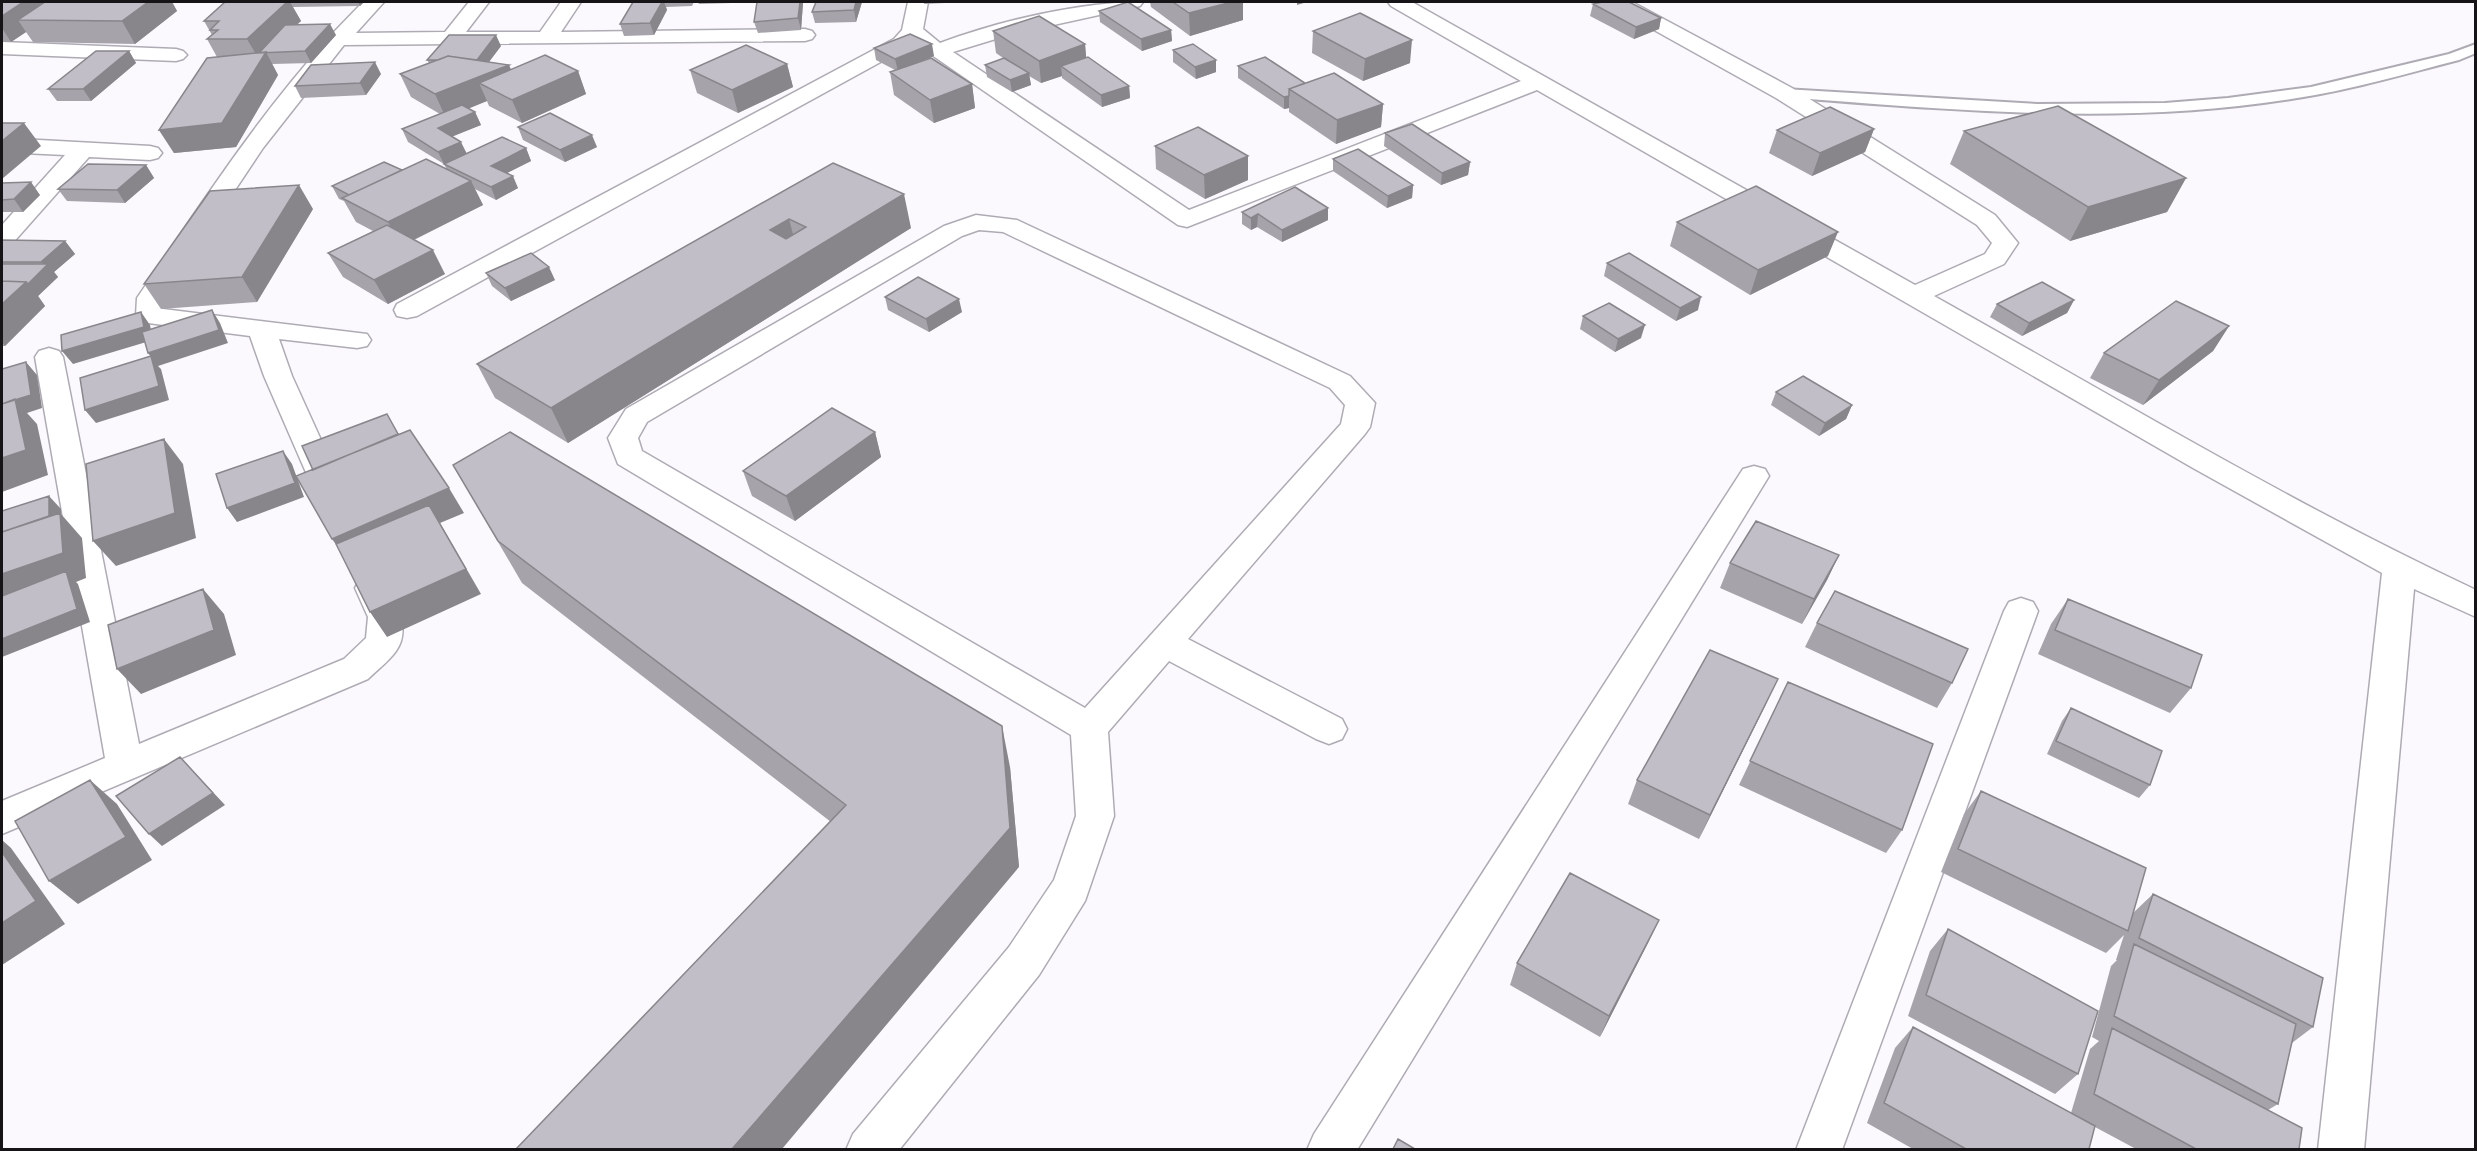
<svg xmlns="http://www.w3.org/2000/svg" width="2477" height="1151" viewBox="0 0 2477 1151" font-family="'DejaVu Sans',sans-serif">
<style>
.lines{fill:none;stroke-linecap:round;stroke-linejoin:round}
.service-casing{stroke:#afabb4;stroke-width:4}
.minor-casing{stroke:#afabb4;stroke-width:3}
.service{fill:#fff;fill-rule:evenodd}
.minor{fill:#fff;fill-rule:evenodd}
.wall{fill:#a7a3ab}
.shaded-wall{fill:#88858b}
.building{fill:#c2bec7;stroke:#88858b;stroke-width:1.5;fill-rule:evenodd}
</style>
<rect width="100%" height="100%" fill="#fbf9fe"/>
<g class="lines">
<g class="service-casing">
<path id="service" d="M2476,44V53L2459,60C2404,74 2348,91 2291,99C2123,126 1952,110 1784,97L1777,93L1784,89L2038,104L2165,103L2228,98L2311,87L2449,54Z"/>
</g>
<g class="minor-casing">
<path id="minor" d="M363,2H384L356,33L445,32L469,2H489L466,32H540L561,2H581L561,32L805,29L812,31L815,35L812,39L805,41L344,45L263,148L163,298V309L367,334L371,340L367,346L357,348L279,339L292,376L341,484L337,491L326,495L315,491L311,484L264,376L250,336L140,322L136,316L137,298C197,210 255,120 326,41L328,35L332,34Z
M908,2H928L923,29L940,43C999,21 1079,2 1143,2L1140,6L1012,34L953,52L1189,210L1521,81L1391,6L1388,2H1412L1915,285L1985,254L1992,243L1977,225L1776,98L1611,6L1608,2H1632L1792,88L1995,215L2018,243L2004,264L1934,296C2113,396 2290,503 2476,590V617L2414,589L2364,1150H2318L2382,573L2193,468L1537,90L1187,227L1178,225L913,42L908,47L417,316L407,318L397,316L394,310L397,304L894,39L902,30Z
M2,42L176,49L183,51L187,55L183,59L176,61L2,54Z
M2,138L150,146L158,148L162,153L158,158L150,160L89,157L11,245L2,248V225L65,155L2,152Z
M976,215L1017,220L1350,376L1375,403L1370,427L1365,434L1188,639L1342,719L1347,729L1342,739L1329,744L1316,739L1169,661L1108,732L1114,816L1085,901L1039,975L899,1150H846L853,1134L1009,947L1054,880L1076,816L1071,735L618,464L608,438L626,409L944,226ZM979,230L1003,232L1330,388L1345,405L1341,424L1085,708L642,451L638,438L647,422L962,236Z
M49,348L59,351L63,357L139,744L344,659L366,638L368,617L355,588L360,579L372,576L384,579C395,600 412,629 396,651C389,661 377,670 368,679L2,834V801L105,758L35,357L39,351Z
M1754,466L1765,469L1769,476L1357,1150H1307L1314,1134L1743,469Z
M2021,598L2033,602L2038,611L1842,1150H1796L2004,611L2009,602Z"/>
</g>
<use href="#service" class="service"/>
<use href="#minor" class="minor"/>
</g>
<path class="wall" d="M2,2H172L177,11L135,44L33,42L26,32L11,42H2Z
M225,2H364L360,6L293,7L301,21L297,24L336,35L311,63L272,64L278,75L236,147L174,153L159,130L217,57L207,39L212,35L204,21Z
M633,2H694L692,6L666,7L667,10L654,35L624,36L620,24Z
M698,2H732V3L699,4Z
M862,2L856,22L815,23L812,12Z
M924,2H966L924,4Z
M1150,2H1243V20L1190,36L1151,7Z
M803,3L801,30L758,33L754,22Z
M1593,4L1661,18L1659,29L1634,39L1590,16Z
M1099,11L1171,30L1172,41L1142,51L1100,22Z
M993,31L1085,44L1086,58L1129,86L1130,98L1102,107L1062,78V76L1041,83L1029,76L1031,85L1012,92L987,77L985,65L1003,58L996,53Z
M1313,31L1410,63L1363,81L1312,53Z
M501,46L489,62L511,69L578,71L586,94L522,123L489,106L487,101L468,108L475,112L481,125L452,136L467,154L526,148L531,161L507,173L518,188L496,200L475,189L483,205L414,240L445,274L388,304L343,277L328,253L373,231L356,222L344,201L339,199L332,186L402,170L446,168L444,164L408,142L402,129L440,114L411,97L400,74L429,63L427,60Z
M874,48L934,56L925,60L972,84L975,108L934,123L894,95L890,72L895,70L876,60Z
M1173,50L1216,72L1196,79L1173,62Z
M129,51L136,63L91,101H57L48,89Z
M787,64L793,87L738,113L697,93L690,70Z
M1238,66L1383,104L1381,127L1336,144L1289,112V108L1284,109L1238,78Z
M381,74L366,95L301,98L295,86Z
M518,127L597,147L565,162L523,140Z
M1874,129L1865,152L1812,176L1769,153L1777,130Z
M1964,131L2186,178L2167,212L2070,241L1950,164Z
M1385,133L1470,162L1468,175L1441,185L1384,146Z
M1155,146L1248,156V180L1205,199L1156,169Z
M1333,159L1413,185L1412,198L1387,208L1333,171Z
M833,163L911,228L568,443L495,398L477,364Z
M146,165L154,178L125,203L67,201L58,189Z
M2,183L40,195L23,212H2Z
M1328,208V220L1282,242L1257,227L1251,230L1242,224V212Z
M313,209L257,302L161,309L144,284Z
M1677,222L1828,256L1750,295L1670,246Z
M2,240L65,241L75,254L54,272L58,277L38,296L45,306L5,346H2Z
M1607,263L1698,310L1676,321L1604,276Z
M486,273L555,280L511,301L492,286Z
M885,297L962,312L929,332L888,310Z
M2074,300L2067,313L2022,336L1990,317L1997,304Z
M1583,316L1641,338L1615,352L1580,329Z
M2229,326L2213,351L2143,405L2090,378L2104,353Z
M1776,392L1852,405L1846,419L1819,436L1771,405Z
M875,432L881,457L795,521L752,496L743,471Z
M453,465L1010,767L1019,867L831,822L522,583Z
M1839,555L1827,580L1802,624L1720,588L1730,563Z
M2068,599L2191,688L2170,713L2038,654L2051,624Z
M1817,623L1952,683L1937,708L1805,647Z
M1788,682L1902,830L1886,853L1739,785Z
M1766,704L1699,839L1628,804L1637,780Z
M2071,708L2150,785L2139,798L2047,754L2062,721Z
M1981,791L2133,913L2153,894L2313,1027L2292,1043L2278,1104L2268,1110L2299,1149H2136L2095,1127L2089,1149H1913L1867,1123L1895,1048L1913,1027L2071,1113L2090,1049L2099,1041L2092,1037L2111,966L2117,960H2116L2124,935L2106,953L1941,872L1964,814Z
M1659,920L1648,943L1600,1037L1510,985L1517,963Z
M1948,929L2078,1074L2055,1094L1908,1016L1930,951Z"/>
<path class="shaded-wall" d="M23,2H54L18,20L26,32L11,42L2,28V16Z
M148,2H172L177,11L135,44L122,21Z
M287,2H290L301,21L269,52H266L278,75L236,147L174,153L159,130L260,61L247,39Z
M358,2H364L360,6Z
M662,2H664L667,10L654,35L650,23Z
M800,2H803V3L801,30L798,18Z
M856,2H862L856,22L854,10Z
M1232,2H1243V20L1190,36L1189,13Z
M1297,2H1307L1297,5Z
M1661,18L1659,29L1634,39L1636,27Z
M330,24L336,35L311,63L305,51Z
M1171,30L1172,41L1142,51L1141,39Z
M496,35L501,46L482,71L477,60Z
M1412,40L1410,63L1363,81L1365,59Z
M932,44L934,56L898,71L895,59Z
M1085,44L1087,67L1061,66L1062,76L1041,83L1039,61Z
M129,51L136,63L91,101L83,89Z
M1216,60V72L1196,79L1195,67Z
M375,62L381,74L366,95L360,83Z
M787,64L793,87L738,113L732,90Z
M509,65L519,87L479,83L487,101L446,118L435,94Z
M578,71L586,94L522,123L512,100Z
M1029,73L1031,85L1012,92L1010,80Z
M972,84L975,108L934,123L930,100Z
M1129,86L1130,98L1102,107L1101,95Z
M1289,96V108L1284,109V97Z
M1383,104L1381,127L1336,144L1337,120Z
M475,112L481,125L444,140L438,128Z
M24,123L41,146L2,179V141Z
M1874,129L1865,152L1812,176L1820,153Z
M592,135L597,147L565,162L560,150Z
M461,142L467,154L444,164L438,152Z
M526,148L531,161L497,178L491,166Z
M1248,156V180L1205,199L1204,175Z
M1470,162L1468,175L1441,185L1442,173Z
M146,165L154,178L125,203L117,190Z
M513,176L518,188L496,200L491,187Z
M2186,178L2167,212L2070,241L2088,207Z
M471,181L483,205L401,246L388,222Z
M31,182L40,195L23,212L14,199Z
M299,185L313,209L257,302L242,277Z
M1413,185L1412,198L1387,208L1388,196Z
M904,194L911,228L568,443L551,408Z
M1328,208V220L1282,242V230Z
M1258,214L1257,227L1251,230V218Z
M789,219L798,253L770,230Z
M1838,232L1828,256L1750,295L1758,270Z
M65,241L75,254L54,272L58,277L38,296L45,306L5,346L2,342V304L26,282L45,267L41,262Z
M433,250L445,274L388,304L374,280Z
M549,267L555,280L511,301L505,288Z
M1701,297L1698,310L1676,321L1680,308Z
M959,299L962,312L929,332L926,319Z
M2074,300L2067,313L2022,336L2029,323Z
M212,310L220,323L228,343L158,366L161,369L169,400L96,423L85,410L151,357L148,353Z
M141,312L150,325L153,340L73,364L62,351Z
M1645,325L1641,338L1615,352L1618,339Z
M2229,326L2213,351L2143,405L2159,380Z
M26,362L37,375L42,408L27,413L37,424L48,475L2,492V458L15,399Z
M1852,405L1846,419L1819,436L1825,423Z
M875,432L881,457L795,521L786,496Z
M164,439L183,464L196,538L116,566L93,541Z
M283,451L292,464L304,497L237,522L227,508Z
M449,488L464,513L440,523L481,594L387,637L370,612L350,564L332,539Z
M49,496L61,509V514L82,538L86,578L76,582L78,584L90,622L2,657V560Z
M1839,555L1827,580L1802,624L1814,599Z
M203,589L224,614L236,655L141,694L117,669Z
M1778,679L1766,704L1699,839L1710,815Z
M1002,726L1010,767L1019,867L782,1149H732Z
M180,757L225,805L162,846L149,834Z
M90,780L117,804L152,860L78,904L49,881Z
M2,840L11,848L65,924L2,965Z
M1659,920L1648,943L1600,1037L1609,1016Z"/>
<path class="building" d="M2,2H23L2,16Z
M45,2H148L122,21L18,20Z
M225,2H287L247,39H207L218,30H210L219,21H204Z
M633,2H662L650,23L620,24Z
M757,2H800L798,18L754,22Z
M816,2H856L854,10L812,12Z
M1128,2L1171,30L1141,39L1099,11Z
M1173,2H1232L1189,13Z
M1602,2H1629L1661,18L1636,27L1593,4Z
M1360,13L1412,40L1365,59L1313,31Z
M1039,16L1085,44L1039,61L993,31Z
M330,24L305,51L259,53L285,25Z
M910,34L932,44L895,59L874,48Z
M449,35H496L477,60L448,56L438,60H427Z
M1193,44L1216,60L1195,67L1173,50Z
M746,45L787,64L732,90L690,70Z
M96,51H129L83,89H48Z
M266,52L222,123L159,130L207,58Z
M545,55L578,71L512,100L479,83Z
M448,56L509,65L435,94L400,74Z
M1088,57L1129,86L1101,95L1061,66Z
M1265,57L1305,83L1289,89V96L1284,97L1238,66Z
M931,58L972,84L930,100L890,72Z
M1004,58L1029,73L1010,80L985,65Z
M375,62L360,83L295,86L311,65Z
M1334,73L1383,104L1337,120L1289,89Z
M462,105L475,112L438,128L461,142L438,152L402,129Z
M2058,106L2186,178L2088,207L1964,131Z
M1830,107L1874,129L1820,153L1777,130Z
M550,113L592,135L560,150L518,127Z
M2,123H24L2,141Z
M1412,124L1470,162L1442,173L1385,133Z
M1198,127L1248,156L1204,175L1155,146Z
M502,137L526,148L491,166L513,176L491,187L444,164Z
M1358,149L1413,185L1388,196L1333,159Z
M426,159L471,181L388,222L342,198Z
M384,162L402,170L349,195L332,186Z
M833,163L904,194L551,408L477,364ZM789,219L806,227L786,239L770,230Z
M88,164L146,165L117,190L58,189Z
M31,182L14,199L2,200V183Z
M299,185L242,277L144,284L210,191Z
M1756,186L1838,232L1758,270L1677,222Z
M1295,187L1328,208L1282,230L1258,214L1251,218L1242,212Z
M387,225L433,250L374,280L328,253Z
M2,240L65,241L41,262H2Z
M531,253L549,267L505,288L486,273Z
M1629,253L1701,297L1680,308L1607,263Z
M2,264H48L28,284L26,282L2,281Z
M918,277L959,299L926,319L885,297Z
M2,281L26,282L2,304Z
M2042,282L2074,300L2029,323L1997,304Z
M2176,301L2229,326L2159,380L2104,353Z
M1609,303L1645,325L1618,339L1583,316Z
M212,310L219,330L148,353L142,332Z
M141,312L144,327L62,351L61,335Z
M151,356L159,386L85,410L80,378Z
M26,362L31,395L2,404V369Z
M1803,376L1852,405L1825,423L1776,392Z
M15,399L26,450L2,458V404Z
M832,408L875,432L786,496L743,471Z
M387,414L398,434L313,470L302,446Z
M410,430L449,488L332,539L296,476Z
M510,432L1002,726L1010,828L732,1149H516L846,805L498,541L453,465Z
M164,439L175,513L93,541L86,464Z
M283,451L295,483L227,508L216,474Z
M49,496V516L2,532V511Z
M429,505L466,569L370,612L336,544Z
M60,513L63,553L2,574V532Z
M1756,521L1839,555L1814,599L1730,563Z
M66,571L77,609L2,639V596Z
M203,589L214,630L117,669L108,625Z
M1835,591L1968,649L1952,683L1817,623Z
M2068,599L2202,655L2191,688L2055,630Z
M1710,650L1778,679L1710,815L1637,780Z
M1788,682L1933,744L1902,830L1750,761Z
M2071,708L2162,751L2150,785L2056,741Z
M180,757L213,793L149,834L116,796Z
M90,780L126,837L49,881L15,821Z
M1981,791L2146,868L2128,931L1958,849Z
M2,852L36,901L2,923Z
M1570,873L1659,920L1609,1016L1517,963Z
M2153,894L2323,978L2313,1027L2139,938Z
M1948,929L2098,1011L2078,1074L1926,995Z
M2134,944L2296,1024L2278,1104L2114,1016Z
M1913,1027L2095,1126L2089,1149H1966L1884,1103Z
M2112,1028L2302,1128L2299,1149H2196L2094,1094Z
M1398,1139L1415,1149H1393Z"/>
<rect width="2477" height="1151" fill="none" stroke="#161417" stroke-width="6"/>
</svg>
